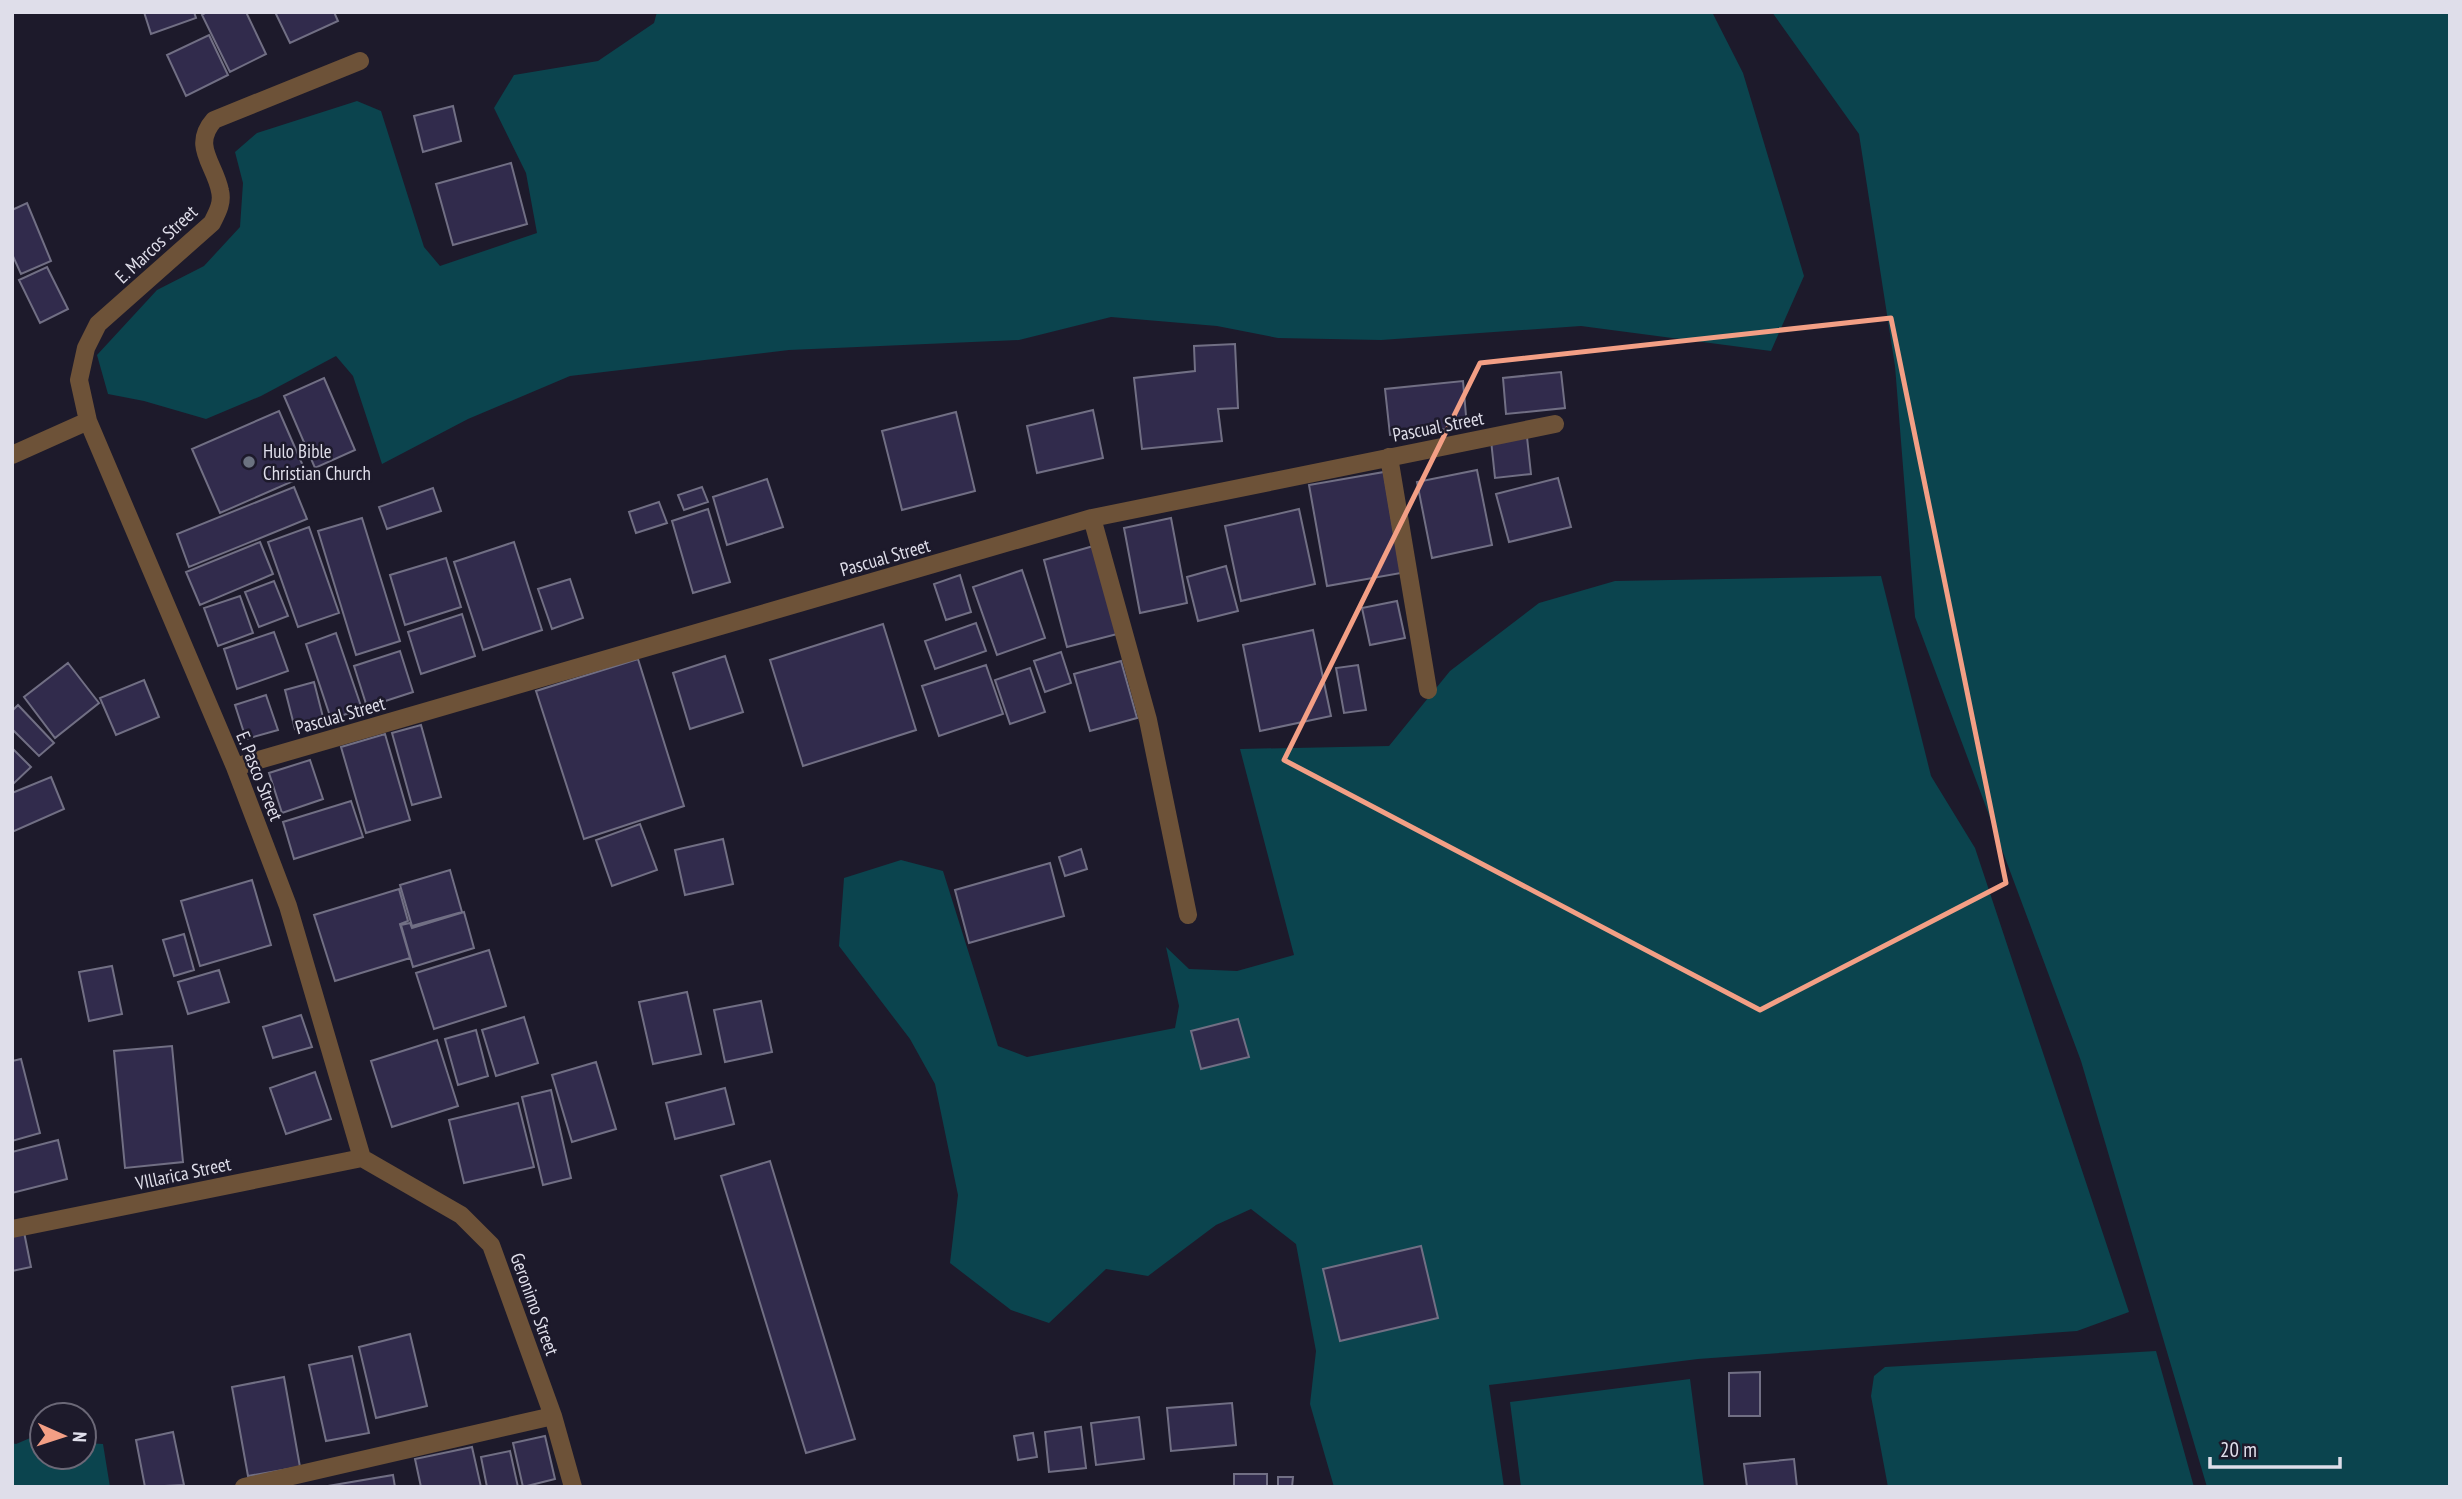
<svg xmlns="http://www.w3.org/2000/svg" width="2462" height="1499" viewBox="0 0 2462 1499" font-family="'PT Sans Narrow',sans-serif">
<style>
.water{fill:#0b444e}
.building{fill:#312b4c;stroke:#716f84;stroke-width:2}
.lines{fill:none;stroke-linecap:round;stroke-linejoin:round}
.minor{stroke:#6d5238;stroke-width:18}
.marked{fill:none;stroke:#f39f85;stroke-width:5;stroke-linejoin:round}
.worship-dot{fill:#6b7280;stroke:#1d1a2b;stroke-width:2.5}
.labels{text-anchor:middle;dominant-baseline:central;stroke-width:5;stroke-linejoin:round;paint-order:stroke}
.street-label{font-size:19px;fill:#dfdeea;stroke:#1d1a2b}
.poi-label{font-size:19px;fill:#dfdeea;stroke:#1d1a2b;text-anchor:start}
</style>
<rect width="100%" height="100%" fill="#1d1a2b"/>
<path class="water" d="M657,12H1712L1743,73L1804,276L1771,351L1581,326L1381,340L1278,338L1217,326L1111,317L1019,340L789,350L570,376L468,419L382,464L353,376L336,356L261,396L206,419L144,401L108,394L97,355L157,290L204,266L240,227L243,183L235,152L257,133L357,101L381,111L424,247L440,266L537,233L526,173L494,108L514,75L598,61L654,23Z
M1772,12H2450V1487H2207L2081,1061L1915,617L1895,366L1859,134Z
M1881,576L1931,776L1975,848L2129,1312L2077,1331L1698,1359L1489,1385L1504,1487H1334L1310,1404L1316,1351L1296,1244L1251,1209L1216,1225L1148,1276L1106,1269L1049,1323L1011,1310L950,1263L958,1195L935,1084L910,1039L839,946L844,878L901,860L943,871L998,1046L1027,1057L1175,1028L1179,1006L1166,947L1189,969L1237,971L1294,955L1240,749L1389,746L1450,671L1539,603L1615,581Z
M2156,1351L2194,1487H1888L1871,1396L1874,1376L1885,1367Z
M1690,1379L1704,1487H1521L1510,1402Z
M42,1433V1457H84V1443L103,1444L110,1487H12V1443L16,1444Z"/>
<path class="building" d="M144,12H194L196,18L151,34Z
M207,12H246L266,54L230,72L202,15Z
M275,12H334L338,21L290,43Z
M209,35L228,75L186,96L167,55Z
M453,106L461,141L423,152L414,116Z
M511,163L527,224L453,245L436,184Z
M27,203L51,261L21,274L12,254V210Z
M47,267L68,309L40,323L19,280Z
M1235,344L1238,408L1218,409L1222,441L1142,449L1134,378L1195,371L1194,346Z
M1561,372L1565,408L1506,414L1503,378Z
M324,378L355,450L315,468L284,396Z
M1463,381L1467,427L1390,435L1385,389Z
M1093,410L1103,458L1037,473L1027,426Z
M279,411L307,475L220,513L192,449Z
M956,412L975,491L902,510L882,431Z
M1527,437L1531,474L1495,478L1491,440Z
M1477,470L1492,545L1432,558L1417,482Z
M1384,472L1401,573L1327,586L1309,485Z
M1558,478L1571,527L1509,542L1496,494Z
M767,479L783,527L727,545L713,497Z
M294,487L307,519L189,567L177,534Z
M702,487L708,502L684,510L678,495Z
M433,488L441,511L387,529L379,507Z
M659,502L667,523L636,533L629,512Z
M708,509L730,582L693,593L672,521Z
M1299,509L1315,584L1241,601L1225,526Z
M362,518L400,641L356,655L318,531Z
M1171,518L1187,603L1140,613L1124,528Z
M309,527L339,613L298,627L268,542Z
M260,542L273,574L200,605L186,572Z
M514,542L542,630L483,650L454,562Z
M1097,545L1121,633L1067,647L1044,560Z
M446,558L461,607L405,625L390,575Z
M1226,566L1238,611L1198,621L1187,577Z
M1022,570L1045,638L997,655L973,587Z
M960,575L971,612L946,620L934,584Z
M570,579L583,618L552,629L538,589Z
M274,581L288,616L259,627L245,592Z
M240,596L253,633L218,646L204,608Z
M1397,601L1405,638L1370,645L1362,608Z
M462,614L475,656L421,674L408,632Z
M976,623L986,651L935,669L925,641Z
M883,624L916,730L803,766L770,660Z
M1313,630L1331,716L1260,731L1243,645Z
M274,632L288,671L237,689L224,649Z
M336,633L362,709L331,719L306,644Z
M400,651L413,692L367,707L354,666Z
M1061,652L1071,683L1045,692L1034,661Z
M725,656L743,712L690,729L673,673Z
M638,659L684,806L584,839L536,691Z
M1121,661L1137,718L1090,731L1074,674Z
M68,663L99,703L55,738L24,697Z
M986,665L1003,714L939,736L922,686Z
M1358,665L1366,710L1344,713L1336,668Z
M1030,668L1045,712L1010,724L995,680Z
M144,680L159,717L116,735L100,698Z
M314,682L324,721L295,729L285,690Z
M266,695L278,730L246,739L235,705Z
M18,705L54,743L39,756L12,729V711Z
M421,725L441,797L412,805L392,733Z
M385,734L410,820L366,833L341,747Z
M12,748L31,767L12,785Z
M310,760L323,799L282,813L269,773Z
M51,777L64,809L12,832V793Z
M351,801L363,837L294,859L283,822Z
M640,824L657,870L612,886L596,840Z
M723,839L733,884L685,895L675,850Z
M1081,849L1087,869L1065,876L1059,857Z
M1050,863L1064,916L969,943L955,890Z
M450,870L462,912L412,926L400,885Z
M252,880L271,945L200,966L181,901Z
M399,889L408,921L400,924L410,958L335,981L314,915Z
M464,912L474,948L413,967L401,925L410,923L412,928Z
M184,934L194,970L174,976L163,940Z
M489,950L506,1006L434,1029L416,973Z
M112,966L122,1014L89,1021L79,972Z
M219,970L229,1002L188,1014L178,982Z
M687,992L701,1054L653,1064L639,1002Z
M761,1001L772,1052L725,1062L714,1010Z
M301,1015L312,1047L273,1058L263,1027Z
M524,1017L538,1063L496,1076L482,1030Z
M1238,1019L1249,1057L1201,1069L1191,1031Z
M476,1030L488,1076L458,1085L445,1039Z
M437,1040L458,1106L392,1127L371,1061Z
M172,1046L183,1162L125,1168L114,1051Z
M21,1059L40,1133L12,1141V1061Z
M596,1062L616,1129L572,1142L552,1075Z
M315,1072L331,1119L286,1134L270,1088Z
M725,1088L734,1124L675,1139L666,1103Z
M551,1090L571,1178L543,1185L522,1097Z
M518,1103L534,1167L464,1183L449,1120Z
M58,1140L67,1179L12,1193V1152Z
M770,1161L855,1439L806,1453L721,1176Z
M24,1232L31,1267L12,1271V1234Z
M1421,1246L1438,1318L1340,1341L1323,1269Z
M410,1334L427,1406L376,1418L359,1347Z
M352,1356L369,1433L326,1441L309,1365Z
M1760,1372V1416H1729V1373Z
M284,1377L300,1467L248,1476L232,1387Z
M1232,1403L1236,1445L1171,1451L1167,1408Z
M1139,1417L1144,1459L1096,1465L1091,1423Z
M1081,1427L1086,1468L1049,1472L1045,1432Z
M173,1432L184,1485L145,1487L136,1440Z
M1033,1433L1037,1457L1018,1460L1014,1436Z
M545,1436L555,1479L523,1487L513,1443Z
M472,1447L481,1487H421L415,1459Z
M510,1451L518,1487H487L481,1457Z
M1794,1459L1797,1487H1747L1744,1464Z
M1234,1474H1267V1487H1234Z
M393,1475L395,1487H322Z
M1278,1477H1293L1292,1487H1278Z"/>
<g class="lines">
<path class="minor" d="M360,61L214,120C191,146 215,164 220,191C223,203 217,213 212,223L98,324L86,348L79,380L88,421L235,767L288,906L362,1158
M12,455L88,421
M1389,457L1428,690
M1092,518L1148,720L1188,915
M235,767L1092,518L1555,424
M362,1158L461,1215L491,1245L553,1416L573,1487
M12,1229L362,1158
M244,1487L553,1416"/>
</g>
<path class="marked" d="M1891,318L2006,883L1760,1010L1284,760L1480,363Z"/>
<circle class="worship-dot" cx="249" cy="462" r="7"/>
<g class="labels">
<g class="street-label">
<text transform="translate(156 244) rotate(-43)">E. Marcos Street</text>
<text transform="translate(1438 426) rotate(-11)">Pascual Street</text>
<text transform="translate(885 557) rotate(-16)">Pascual Street</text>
<text transform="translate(340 715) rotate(-16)">Pascual Street</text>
<text transform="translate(260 776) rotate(68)">E. Pasco Street</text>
<text transform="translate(183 1173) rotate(-12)">VIllarica Street</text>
<text transform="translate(535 1304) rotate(70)">Geronimo Street</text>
</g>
<g class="poi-label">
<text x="263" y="451">Hulo Bible<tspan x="263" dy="22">Christian Church</tspan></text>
</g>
</g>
<rect width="2462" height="1499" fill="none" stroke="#dfdeea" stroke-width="28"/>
<g transform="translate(63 1436) rotate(93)"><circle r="33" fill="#1d1a2b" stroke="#6b6877" stroke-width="2"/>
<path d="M0-5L12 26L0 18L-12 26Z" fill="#f39f85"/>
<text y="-10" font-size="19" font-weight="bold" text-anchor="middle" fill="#dfdeea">N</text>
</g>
<path d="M2210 1457v10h130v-10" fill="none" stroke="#dfdeea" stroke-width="3.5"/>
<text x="2220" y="1457" font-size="21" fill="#dfdeea" stroke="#1d1a2b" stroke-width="5" paint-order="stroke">20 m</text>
</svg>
